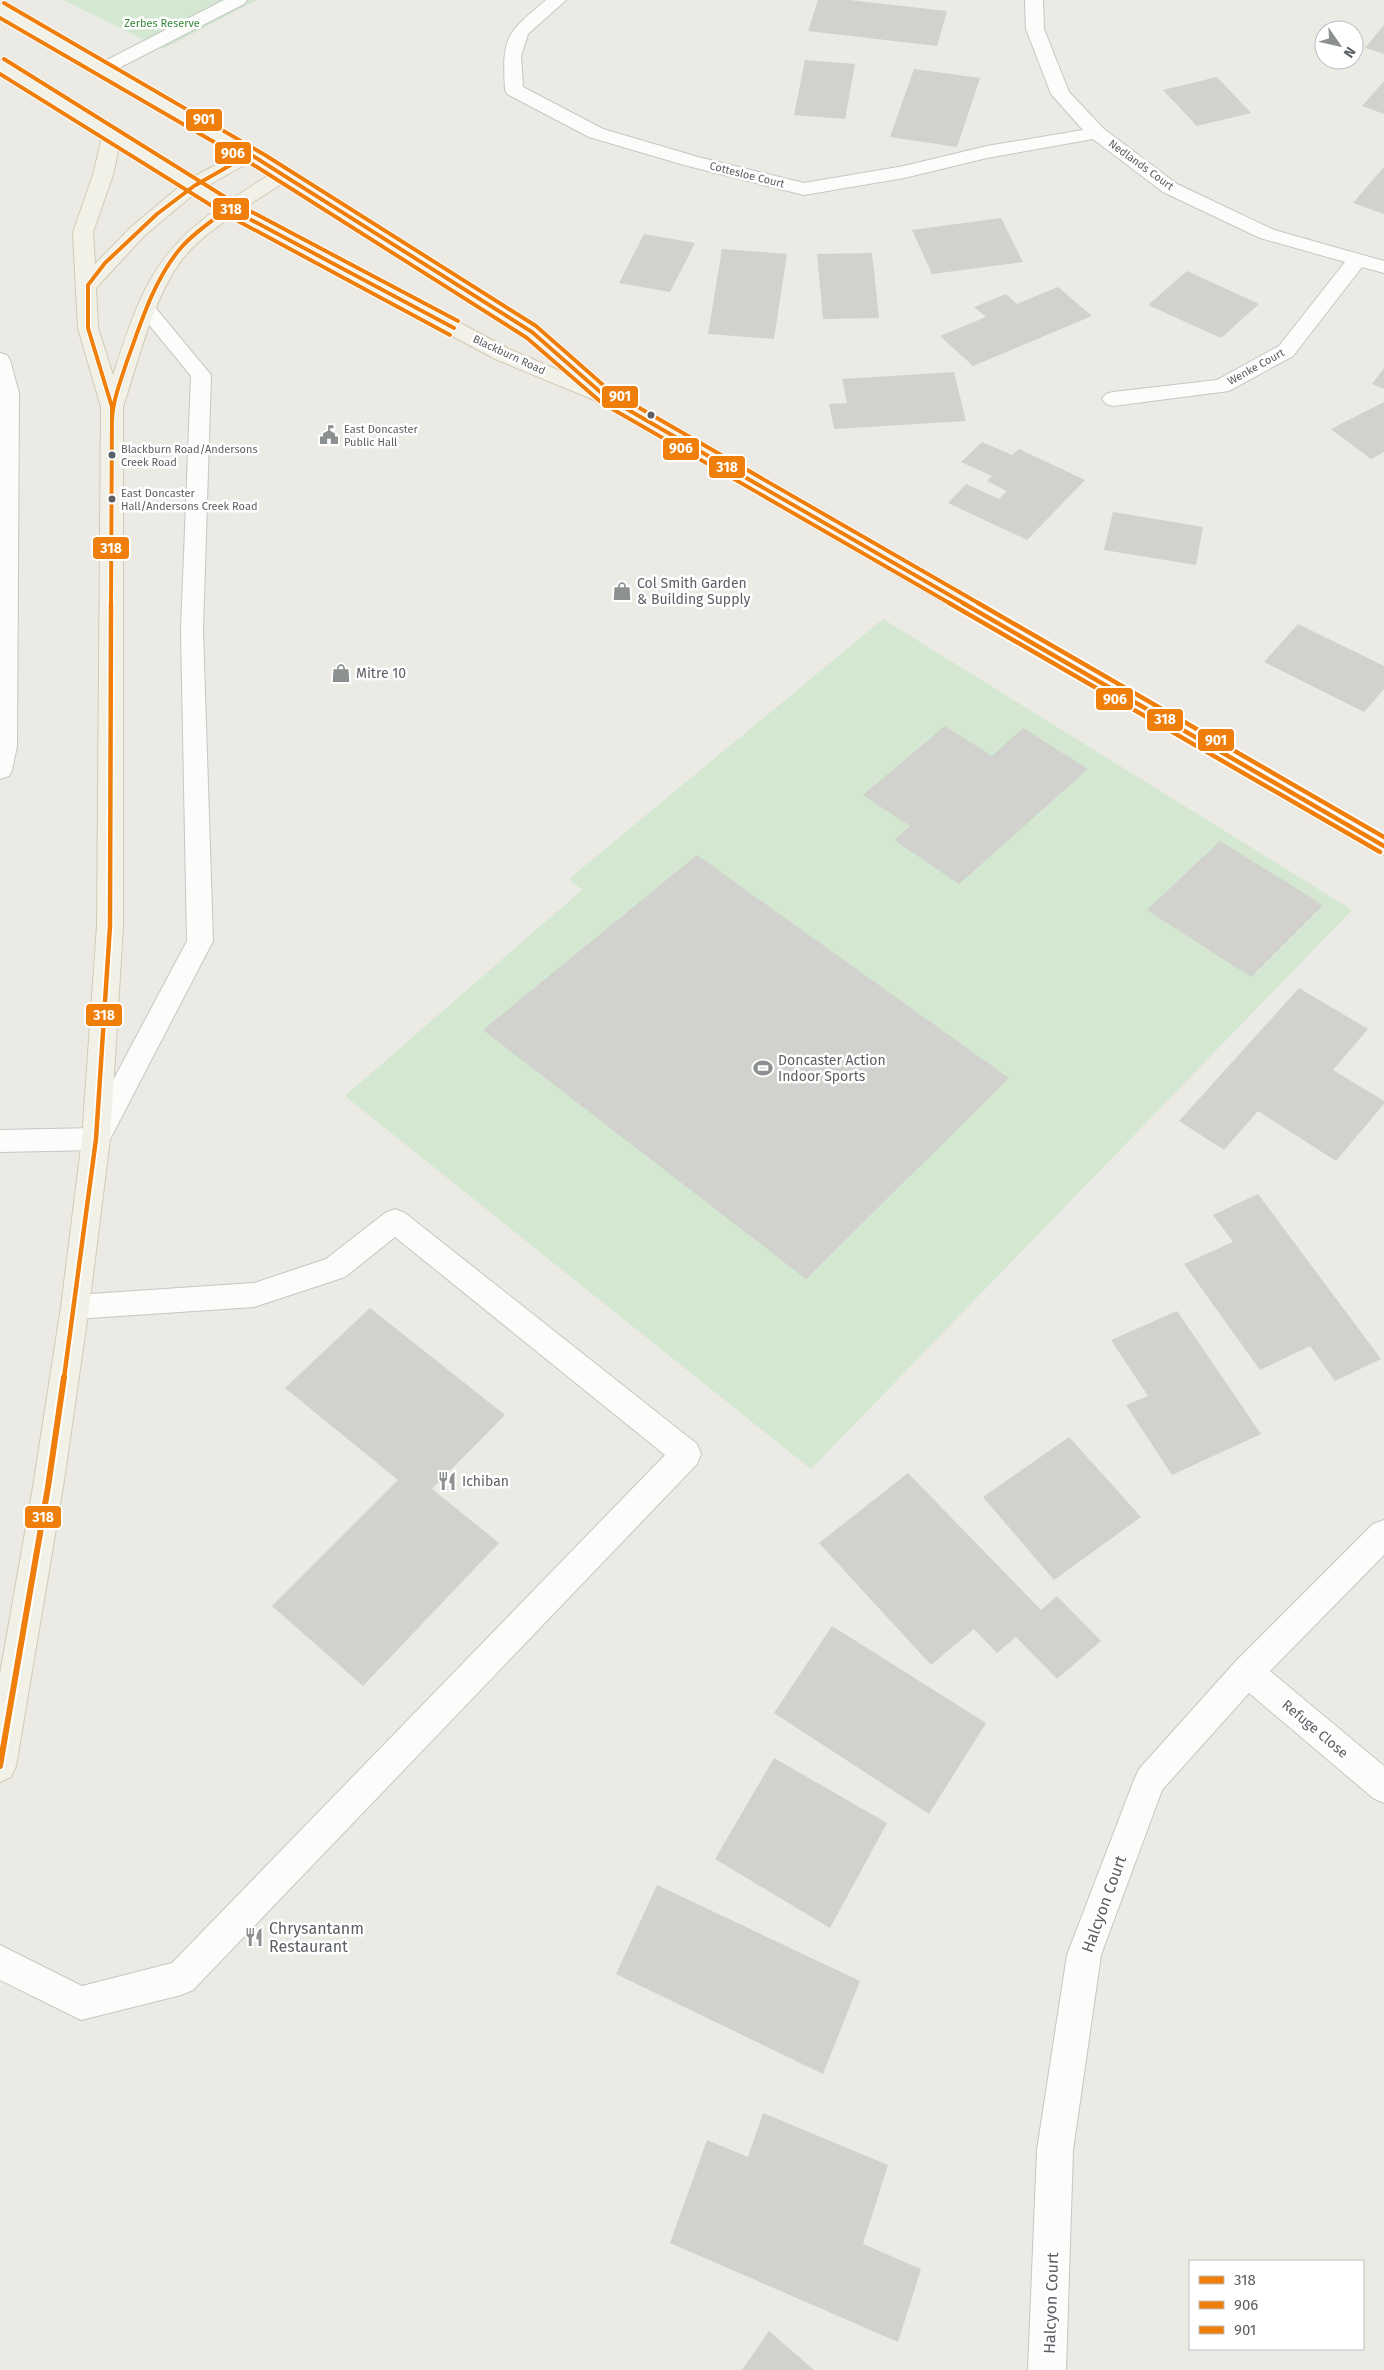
<svg xmlns="http://www.w3.org/2000/svg" width="1384" height="2370" viewBox="0 0 1384 2370" font-family="'Fira Sans',sans-serif">
<style>
.green{fill:#d3e7d1}
.building{fill:#d1d1ce}
.lines{fill:none;stroke-linecap:round;stroke-linejoin:round}
.service-casing{stroke:#c6c6c6;stroke-width:2}
.minor-casing{stroke:#c6c6c6;stroke-width:2}
.tertiary-casing{stroke:#c6c6c6;stroke-width:2}
.primary-casing{stroke:#d3cab4;stroke-width:2}
.service{fill:#fcfcfb;fill-rule:evenodd}
.minor{fill:#fcfcfb;fill-rule:evenodd}
.tertiary{fill:#fcfcfb;fill-rule:evenodd}
.primary{fill:#f2f1e8;fill-rule:evenodd}
.bus-1-far2-casing{stroke:#fff;stroke-width:6}
.bus-1-far1-casing{stroke:#fff;stroke-width:8}
.bus-1-casing{stroke:#fff;stroke-width:10}
.bus-2-far1-casing{stroke:#fff;stroke-width:6}
.bus-2-casing{stroke:#fff;stroke-width:8}
.bus-3-far1-casing{stroke:#fff;stroke-width:6}
.bus-3-casing{stroke:#fff;stroke-width:8}
.bus-1-far2{stroke:#ef7e0a;stroke-width:4}
.bus-1-far1{stroke:#ef7e0a;stroke-width:4.5}
.bus-1{stroke:#ef7e0a;stroke-width:6}
.bus-2-far1{stroke:#ef7e0a;stroke-width:4}
.bus-2{stroke:#ef7e0a;stroke-width:4.5}
.bus-3-far1{stroke:#ef7e0a;stroke-width:4}
.bus-3{stroke:#ef7e0a;stroke-width:4.5}
.bus-dot{fill:#5b5f63;stroke:#fff;stroke-width:2}
.labels{text-anchor:middle;dominant-baseline:central;stroke-width:5;stroke-linejoin:round;paint-order:stroke}
.far-park-label{font-size:11px;fill:#38863b;stroke:#fff}
.far-street-label{font-size:11px;fill:#5b5f63;stroke:#fff}
.far-poi-label{font-size:11px;fill:#5b5f63;stroke:#fff;text-anchor:start}
.far-bus-label{font-size:11px;fill:#5b5f63;stroke:#fff;text-anchor:start}
.poi-label{font-size:14px;fill:#5b5f63;stroke:#fff;text-anchor:start}
.street-label{font-size:14px;fill:#5b5f63;stroke:#fff}
.near-street-label{font-size:16px;fill:#5b5f63;stroke:#fff}
.near-poi-label{font-size:16px;fill:#5b5f63;stroke:#fff;text-anchor:start}
.line-badge{stroke:#fff;stroke-width:2}
.badge-label{font-size:14px;text-anchor:middle;font-weight:bold;fill:#fff}
</style>
<rect width="100%" height="100%" fill="#ebeae5"/>
<path class="green" d="M63,0H257L163,49Z
M883,619L1352,910L811,1469L345,1096L582,890L569,879Z"/>
<path class="building" d="M818,0H849L947,11L937,46L808,31Z
M1384,25V54L1365,48Z
M805,60L855,64L845,119L794,115Z
M914,69L980,78L957,147L890,137Z
M1217,77L1251,113L1197,126L1163,90Z
M1384,81V114L1362,106Z
M1384,167V214L1353,203Z
M1001,218L1023,262L932,274L912,230Z
M644,234L695,243L670,292L619,283Z
M722,249L787,254L774,339L708,334Z
M872,253L879,318L823,319L817,254Z
M1187,271L1259,304L1221,338L1148,305Z
M1058,287L1092,316L973,366L940,336L986,317L974,307L1006,294L1017,304Z
M1384,368V389L1372,384Z
M954,372L966,421L834,429L829,404L847,403L842,379Z
M1384,402V452L1371,459L1331,429Z
M982,442L1012,455L1019,449L1085,480L1027,540L948,503L966,484L999,499L1007,491L987,481L992,476L961,462Z
M1113,512L1203,527L1196,565L1104,550Z
M1298,624L1384,666V689L1364,712L1264,662Z
M945,726L992,756L1023,728L1088,769L959,884L894,840L910,826L863,795Z
M1220,841L1323,905L1251,977L1147,910Z
M697,855L1009,1078L806,1279L483,1030Z
M1299,988L1368,1029L1333,1070L1384,1101V1104L1336,1161L1258,1111L1224,1150L1179,1121Z
M1258,1194L1381,1359L1335,1381L1310,1346L1260,1370L1184,1264L1233,1242L1213,1215Z
M370,1308L505,1415L432,1489L499,1543L363,1686L272,1606L398,1480L285,1388Z
M1177,1311L1261,1434L1172,1475L1126,1405L1148,1396L1111,1340Z
M1069,1437L1141,1517L1054,1580L983,1497Z
M908,1473L1041,1610L1057,1596L1101,1641L1057,1679L1016,1637L997,1653L974,1629L931,1665L819,1543Z
M832,1626L986,1723L929,1814L774,1713Z
M774,1758L887,1823L830,1928L715,1859Z
M657,1885L860,1981L823,2074L616,1974Z
M763,2113L888,2165L863,2244L921,2269L898,2342L670,2243L707,2140L748,2157Z
M769,2331L814,2370H742Z"/>
<g class="lines">
<g class="service-casing">
<path id="service" d="M224,0H247L244,4L109,73H97L94,69L97,65Z
M147,304L154,306L211,375L203,630L213,941L106,1147L96,1150L86,1147L82,1139L187,941L181,630L191,376L137,310L140,306Z
M395,1209L405,1213L697,1444L701,1454L697,1464L193,1990L181,1995L81,2020L0,1980V1945L82,1986L172,1963L665,1455L395,1237L345,1277L254,1307L75,1319L65,1316L61,1307L65,1298L75,1295L254,1283L326,1259L385,1213Z"/>
</g>
<g class="minor-casing">
<path id="minor" d="M546,0H566L528,34L521,56L523,87L603,129L698,157L804,183L904,166L987,146L1083,130L1051,94L1026,29L1025,0H1043L1044,29L1069,92L1104,129L1177,184L1274,230L1384,261V273L1362,267L1293,356L1229,391L1113,406L1106,404L1102,399L1106,394L1113,392L1217,380L1279,346L1345,262L1260,238L1163,192L1093,139L987,158L904,178L804,195L684,165L589,137L507,94L505,90C502,36 506,34 546,0Z
M0,353L7,355L10,360L19,393L17,746L12,770L9,776L0,779Z
M1384,1520V1555L1270,1671L1384,1766V1803L1373,1798L1249,1693L1162,1790L1101,1955L1073,2150L1066,2370H1028L1037,2150L1067,1955L1134,1780L1139,1769L1236,1661L1373,1524Z"/>
</g>
<g class="tertiary-casing">
<path id="tertiary" d="M96,1128L106,1131L110,1139L106,1147L96,1150L0,1152V1130Z"/>
</g>
<g class="primary-casing">
<path id="primary" d="M0,4L6,5L257,150L539,327L597,378L600,383L598,386L613,392L1384,834V855L1375,853L599,402L495,359L231,217C214,229 197,241 184,257C154,294 138,362 123,407V926L110,1139L89,1307L63,1487L16,1766L11,1777L0,1782V1674L33,1487L61,1307L82,1139L97,926L101,407L78,328L73,232L93,175L102,137L0,73V60L6,61L193,177L235,155L0,16ZM119,147L180,186L130,228L95,264L93,232L113,175ZM248,163L269,175L230,200L207,186ZM283,183L525,337L565,373L509,349L244,208ZM194,194L217,209C151,255 137,302 113,375L98,328L96,288L144,236Z"/>
</g>
<use href="#service" class="service"/>
<use href="#minor" class="minor"/>
<use href="#tertiary" class="tertiary"/>
<use href="#primary" class="primary"/>
<g class="bus-1-far2-casing">
<path id="bus-1-far2" d="M112,420C113,399 121,380 127,361C141,323 153,282 179,250C193,233 212,221 229,208L454,328
M111,604L112,407L88,328V285L105,263L157,214L194,186L250,154L532,332L606,397L965,604"/>
</g>
<g class="bus-1-far1-casing">
<path id="bus-1-far1" d="M963,603L1384,846
M64,1378L96,1139L110,926L111,603"/>
</g>
<g class="bus-1-casing">
<path id="bus-1" d="M0,1766L48,1487L64,1377"/>
</g>
<g class="bus-2-far1-casing">
<path id="bus-2-far1" d="M0,18L257,167L527,338L602,403L951,604
M0,74L225,214L450,335"/>
</g>
<g class="bus-2-casing">
<path id="bus-2" d="M949,603L1380,852"/>
</g>
<g class="bus-3-far1-casing">
<path id="bus-3-far1" d="M4,3L265,155L536,326L610,391L980,604
M4,59L233,202L458,321"/>
</g>
<g class="bus-3-casing">
<path id="bus-3" d="M978,603L1384,837"/>
</g>
<use href="#bus-1-far2" class="bus-1-far2"/>
<use href="#bus-1-far1" class="bus-1-far1"/>
<use href="#bus-1" class="bus-1"/>
<use href="#bus-2-far1" class="bus-2-far1"/>
<use href="#bus-2" class="bus-2"/>
<use href="#bus-3-far1" class="bus-3-far1"/>
<use href="#bus-3" class="bus-3"/>
</g>
<defs>
<g id="civic-bare" transform="scale(1.5)"><path d="M-.6-6.5H3V-4.5H.6V-3L4-1V1h2V6H-6V1h2V-1L-.6-3ZM-1.2 2.5V6h2.4V2.5Z" fill="#8d9090" stroke="#fff" stroke-width="2.5" paint-order="stroke"/></g>
<g id="shop-bare" transform="scale(1.5)"><path d="M-5-2.5h2.3a2.7 3.5 0 0 1 5.4 0H5L5.5 6h-11ZM-1.5-2.5h3a1.5 2.3 0 0 0-3 0Z" fill="#8d9090" stroke="#fff" stroke-width="2.5" paint-order="stroke"/></g>
<g id="stadium-bare" transform="scale(1.5)"><path d="M0-5a6.5 5 0 1 0 0 10a6.5 5 0 1 0 0-10ZM-3.5-1.8h7v3.6h-7Z" fill="#8d9090" stroke="#fff" stroke-width="2.5" paint-order="stroke"/></g>
<g id="restaurant-bare" transform="scale(1.5)"><path d="M-5-6h1v4h1v-4h1v4h1v-4h1v5L-1.5 .5V6h-2V.5L-5-1ZM5-6V6H3V1.5H1.5Q1.5-4 5-6Z" fill="#8d9090" stroke="#fff" stroke-width="2.5" paint-order="stroke"/></g>
</defs>
<g fill-rule="evenodd">
<use href="#civic-bare" x="329" y="435"/>
<use href="#shop-bare" x="622" y="591"/>
<use href="#shop-bare" x="341" y="673"/>
<use href="#stadium-bare" x="763" y="1068"/>
<use href="#restaurant-bare" x="447" y="1481"/>
<use href="#restaurant-bare" x="254" y="1937"/>
</g>
<g class="bus-dot">
<circle cx="651" cy="415" r="4.5"/>
<circle cx="112" cy="455" r="4.5"/>
<circle cx="112" cy="499" r="4.5"/>
</g>
<g class="labels">
<g class="far-park-label">
<text x="162" y="23">Zerbes Reserve</text>
</g>
<g class="far-street-label">
<text transform="translate(1141 165) rotate(36)">Nedlands Court</text>
<text transform="translate(747 175) rotate(14)">Cottesloe Court</text>
<text transform="translate(509 355) rotate(25)">Blackburn Road</text>
<text transform="translate(1256 367) rotate(-29)">Wenke Court</text>
</g>
<g class="far-poi-label">
<text x="344" y="429">East Doncaster<tspan x="344" dy="13">Public Hall</tspan></text>
</g>
<g class="far-bus-label">
<text x="121" y="449">Blackburn Road/Andersons<tspan x="121" dy="13">Creek Road</tspan></text>
<text x="121" y="493">East Doncaster<tspan x="121" dy="13">Hall/Andersons Creek Road</tspan></text>
</g>
<g class="poi-label">
<text x="637" y="583">Col Smith Garden<tspan x="637" dy="16">&amp; Building Supply</tspan></text>
<text x="356" y="673">Mitre 10</text>
<text x="778" y="1060">Doncaster Action<tspan x="778" dy="16">Indoor Sports</tspan></text>
<text x="462" y="1481">Ichiban</text>
</g>
<g class="street-label">
<text transform="translate(1315 1729) rotate(40)">Refuge Close</text>
</g>
<g class="near-street-label">
<text transform="translate(1104 1904) rotate(-70)">Halcyon Court</text>
<text transform="translate(1051 2303) rotate(-88)">Halcyon Court</text>
</g>
<g class="near-poi-label">
<text x="269" y="1928">Chrysantanm<tspan x="269" dy="18">Restaurant</tspan></text>
</g>
</g>
<g class="line-badge">
<rect x="185" y="108" width="38" height="24" rx="5" fill="#ef7e0a"/>
<rect x="214" y="141" width="38" height="24" rx="5" fill="#ef7e0a"/>
<rect x="212" y="197" width="38" height="24" rx="5" fill="#ef7e0a"/>
<rect x="601" y="385" width="38" height="24" rx="5" fill="#ef7e0a"/>
<rect x="662" y="437" width="38" height="24" rx="5" fill="#ef7e0a"/>
<rect x="708" y="455" width="38" height="24" rx="5" fill="#ef7e0a"/>
<rect x="92" y="536" width="38" height="24" rx="5" fill="#ef7e0a"/>
<rect x="1095" y="687" width="39" height="24" rx="5" fill="#ef7e0a"/>
<rect x="1146" y="708" width="38" height="24" rx="5" fill="#ef7e0a"/>
<rect x="1197" y="728" width="38" height="24" rx="5" fill="#ef7e0a"/>
<rect x="85" y="1003" width="38" height="24" rx="5" fill="#ef7e0a"/>
<rect x="24" y="1505" width="38" height="24" rx="5" fill="#ef7e0a"/>
</g>
<g class="badge-label">
<text x="204" y="124">901</text>
<text x="233" y="158">906</text>
<text x="231" y="214">318</text>
<text x="620" y="401">901</text>
<text x="681" y="453">906</text>
<text x="727" y="472">318</text>
<text x="111" y="553">318</text>
<text x="1115" y="704">906</text>
<text x="1165" y="724">318</text>
<text x="1216" y="745">901</text>
<text x="104" y="1020">318</text>
<text x="43" y="1522">318</text>
</g>
<rect x="1189" y="2260" width="175" height="90" fill="#ffffff" stroke="#bdbfc1"/>
<rect x="1199" y="2276" width="25" height="8" fill="#ef7e0a" stroke="#bdbfc1"/>
<text x="1234" y="2285" font-size="15" fill="#5b5f63">318</text>
<rect x="1199" y="2301" width="25" height="8" fill="#ef7e0a" stroke="#bdbfc1"/>
<text x="1234" y="2310" font-size="15" fill="#5b5f63">906</text>
<rect x="1199" y="2326" width="25" height="8" fill="#ef7e0a" stroke="#bdbfc1"/>
<text x="1234" y="2335" font-size="15" fill="#5b5f63">901</text>
<g transform="translate(1339 45) rotate(124)"><circle r="24" fill="#ffffff" stroke="#bdbfc1"/>
<path d="M0-4L9 19L0 12L-9 19Z" fill="#8d9090"/>
<text y="-8" font-size="14" font-weight="bold" text-anchor="middle" fill="#5b5f63">N</text>
</g>
</svg>
